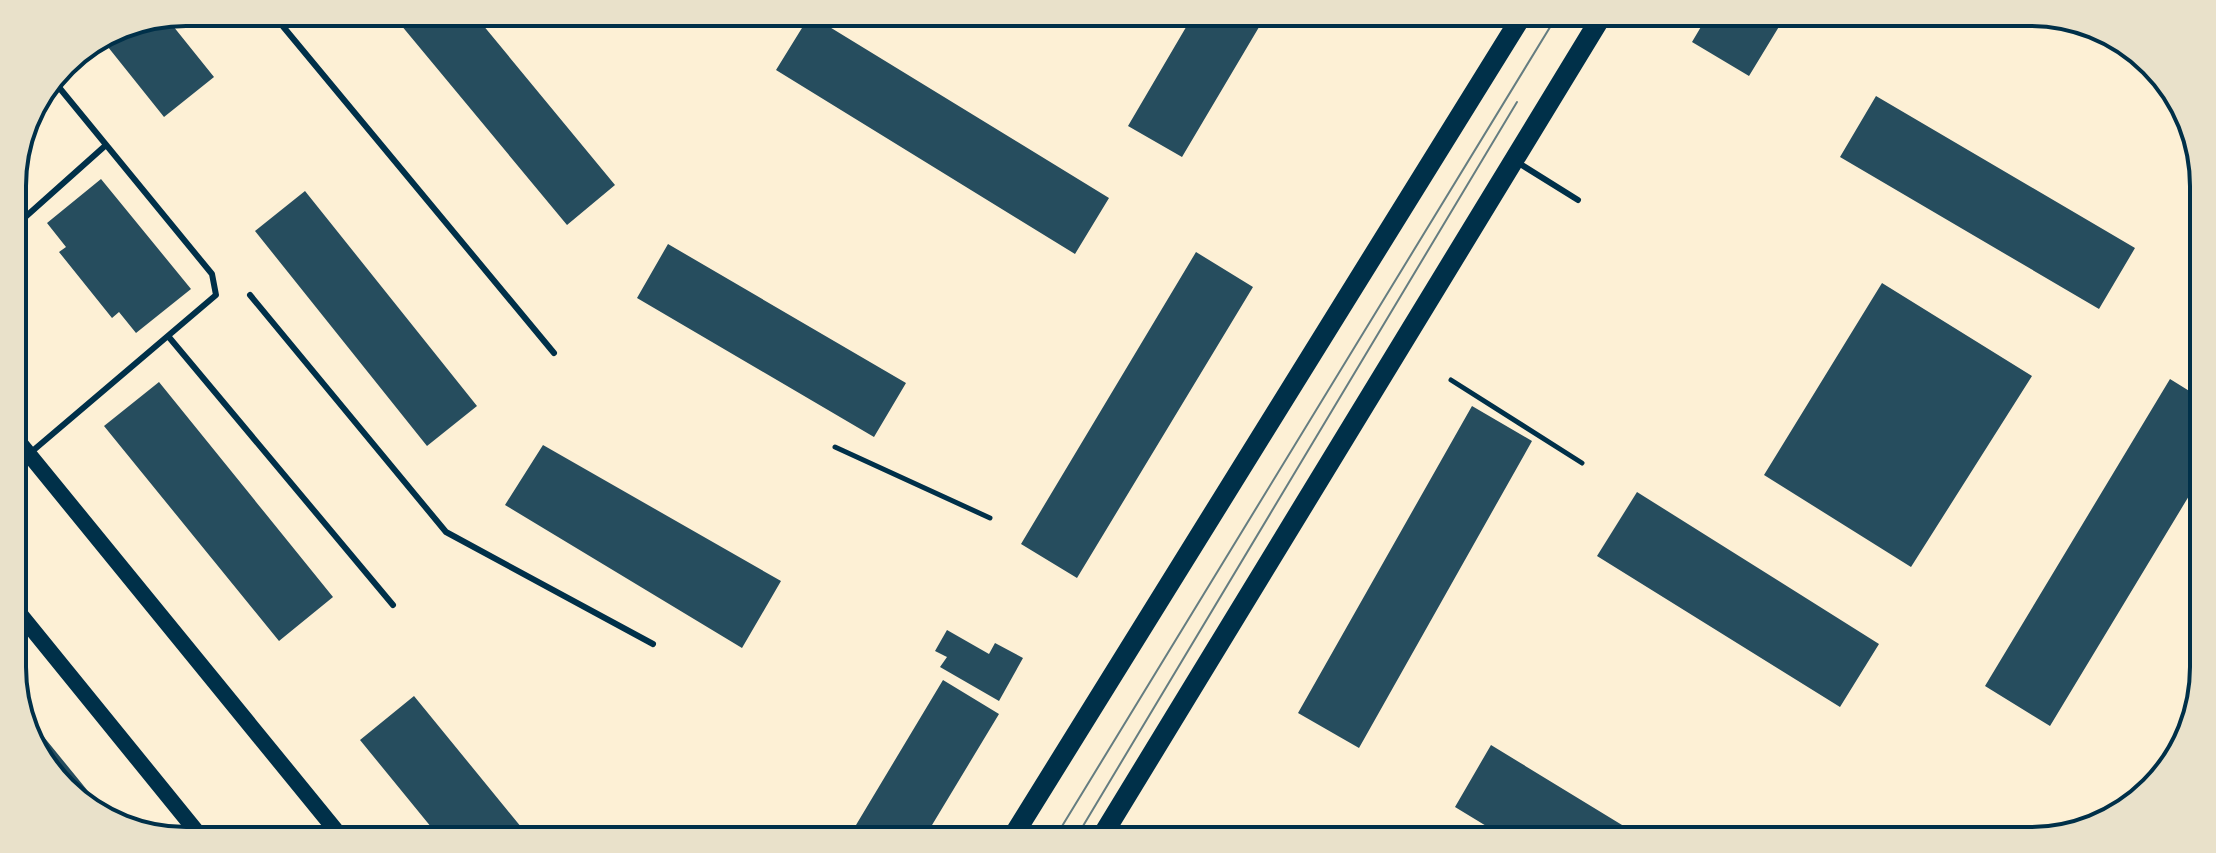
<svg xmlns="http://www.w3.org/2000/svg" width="2216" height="853" viewBox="0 0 2216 853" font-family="Barlow,sans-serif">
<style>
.building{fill:#264d5e}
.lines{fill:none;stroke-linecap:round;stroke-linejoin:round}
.path{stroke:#003049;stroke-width:5}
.service{stroke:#003049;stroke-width:6}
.secondary{stroke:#003049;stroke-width:16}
.primary{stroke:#003049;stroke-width:20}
.tram{stroke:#657d81;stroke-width:2}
.rim{fill:none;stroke:#003049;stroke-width:4}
</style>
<rect width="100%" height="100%" fill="#fdf0d5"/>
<path class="building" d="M391,13H473L615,185L567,225Z
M810,15L1109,198L1075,254L776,70Z
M165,16L214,77L164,117L100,37L120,25Z
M1192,17H1265L1182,157L1128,126Z
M1705,20H1783L1749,76L1692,42Z
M1876,96L2135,248L2099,309L1840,157Z
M101,179L191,289L136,333L119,312L112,318L59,252L66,247L47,223Z
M305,191L477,406L427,446L255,231Z
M668,244L906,383L874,437L637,298Z
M1196,252L1253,287L1077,578L1021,544Z
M1882,283L2032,376L1911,567L1764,475Z
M2170,379L2199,397L2198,481L2050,726L1985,686Z
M159,382L333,597L279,641L104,426Z
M1472,406L1532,441L1359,748L1298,713Z
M543,445L781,581L742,648L505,505Z
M1637,492L1879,644L1840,707L1597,556Z
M947,630L989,654L995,643L1023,658L999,701L940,667L947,657L935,651Z
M943,680L999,714L926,835H850Z
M414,696L526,833H436L360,740Z
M17,704L105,812L103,814L55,781Z
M1491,745L1645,839L1506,838L1455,807Z"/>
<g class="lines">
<path class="path" d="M1451,380L1582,463
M835,447L990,518"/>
<path class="service" d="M271,12L554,353
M1517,162L1578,200
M13,228L106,145
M250,295L446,532L653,644
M168,336L393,605
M29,454L216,295L212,274L53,80"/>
<path class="secondary" d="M14,436L338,833
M15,608L197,832"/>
<path class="primary" d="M1013,836L1520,19
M1102,836L1600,19"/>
<path class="tram" d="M1056,836L1555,19
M1077,836L1517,102"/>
</g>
<path d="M0 0H2216V853H0ZM186 26H2030A160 160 0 0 1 2190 186V667A160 160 0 0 1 2030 827H186A160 160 0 0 1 26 667V186A160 160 0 0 1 186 26Z" fill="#e9e1ca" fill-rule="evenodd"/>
<path class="rim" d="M186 26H2030A160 160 0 0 1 2190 186V667A160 160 0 0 1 2030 827H186A160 160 0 0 1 26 667V186A160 160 0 0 1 186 26Z"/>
</svg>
